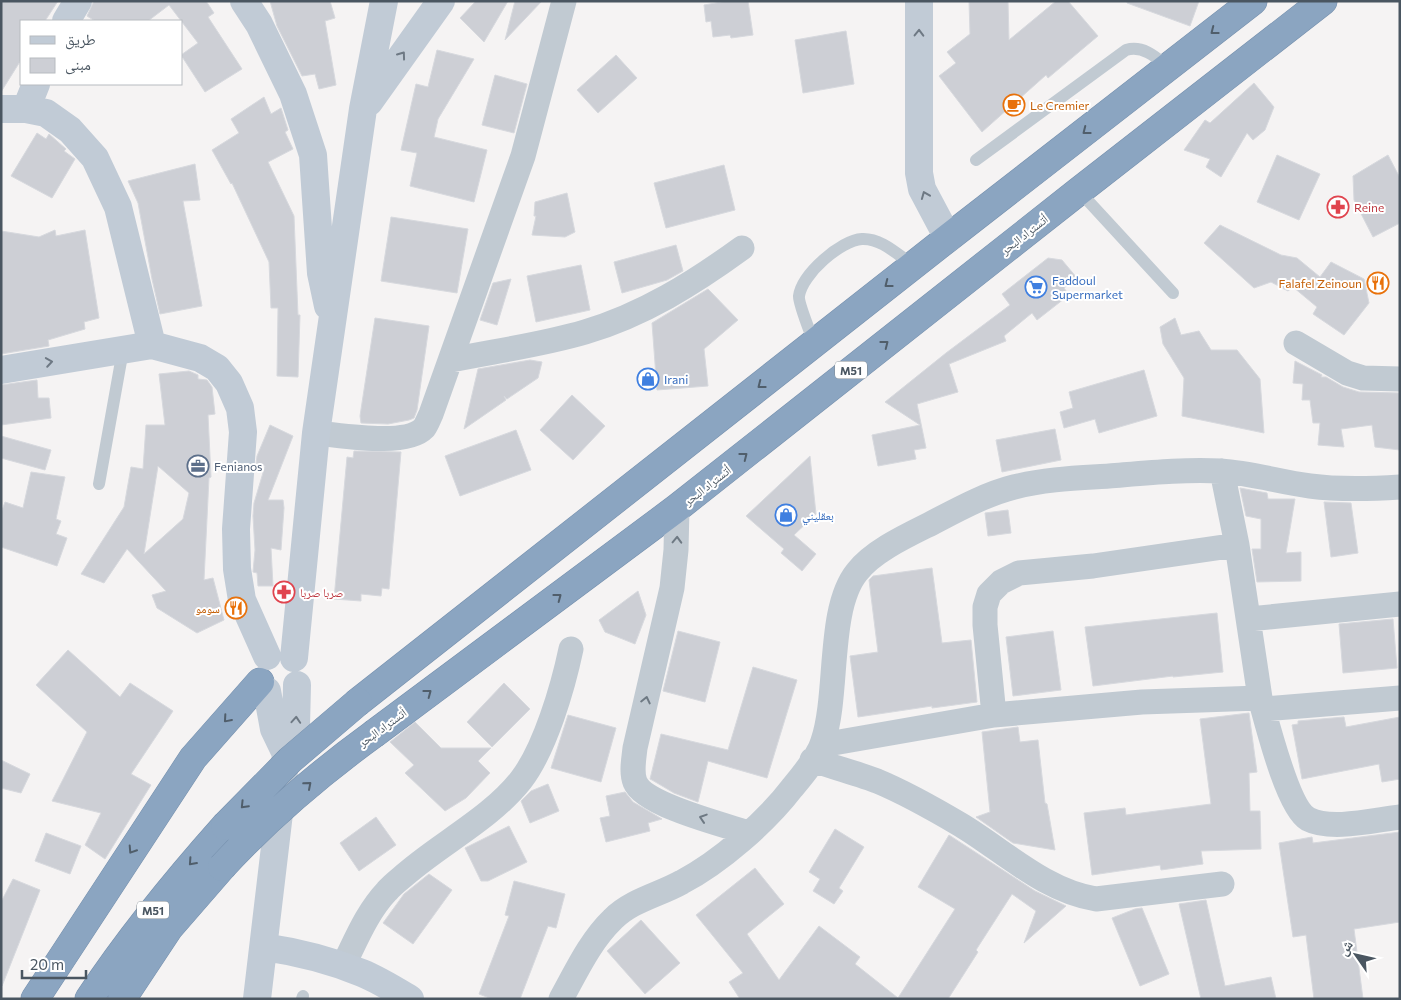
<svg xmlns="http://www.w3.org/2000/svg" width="1401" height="1000" viewBox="0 0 1401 1000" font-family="Commissioner,'Noto Naskh Arabic',sans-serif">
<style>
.building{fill:#cdcfd5;stroke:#d7d9de;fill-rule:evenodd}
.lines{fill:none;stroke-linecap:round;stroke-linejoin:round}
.highway-casing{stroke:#7690ad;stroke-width:29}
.lane{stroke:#c1cad2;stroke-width:12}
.street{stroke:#c1cad2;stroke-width:25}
.secondary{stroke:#c1cbd6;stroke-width:28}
.highway{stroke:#8ba5c1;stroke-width:28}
.highway-bridge-casing{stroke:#7690ad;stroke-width:29;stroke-linecap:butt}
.highway-bridge{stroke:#8ba5c1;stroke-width:28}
.oneway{stroke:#505e6b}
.oneway2{stroke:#6e7984}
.oneway3{stroke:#6e7983}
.labels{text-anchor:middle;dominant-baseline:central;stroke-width:4;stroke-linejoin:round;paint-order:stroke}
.shield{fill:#fff;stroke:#808990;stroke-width:1}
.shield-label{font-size:11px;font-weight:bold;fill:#4a5661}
.food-label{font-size:12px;fill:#c56008;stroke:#fff;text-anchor:end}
.health-label{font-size:12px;fill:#be3a42;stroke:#fff;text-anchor:start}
.street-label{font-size:12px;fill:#4a5661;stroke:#fff}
.shop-label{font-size:12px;fill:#366cbe;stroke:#fff;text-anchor:start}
.service-label{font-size:12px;fill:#4e5e75;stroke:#fff;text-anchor:start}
</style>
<rect width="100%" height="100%" fill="#f5f3f3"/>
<path class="building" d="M1,1H58L45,21H21V60L1,92Z
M94,1H206L214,13L208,17L242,69L205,92L181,55L198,43L169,5L148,21H95L87,16Z
M270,1H330L335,18L325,21L336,85L319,89L315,74L302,76L277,26Z
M476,1H508L484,42L460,18Z
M515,1H542L505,40Z
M727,1H748L753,35L731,38L730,35L713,37L711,21L706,22L704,5Z
M969,1H1008L1009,40L1056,1H1068L1098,36L1048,78L1046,75L982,132L939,76L956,63L947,52L970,34Z
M1127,1H1199L1190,26L1127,3Z
M846,31L854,84L803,93L795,40Z
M437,50L474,59L438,119L434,137L487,150L474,202L410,186L417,153L401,150L416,84L428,87Z
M616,55L637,78L598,113L577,90Z
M495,75L527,84L514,133L482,125Z
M1254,83L1274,107L1265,130L1253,140L1247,133L1221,177L1206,167L1210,159L1184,150L1205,120L1210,123Z
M264,97L271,114L281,108L288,130L285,132L293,149L268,162L294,216L298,315H300L298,377L277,376L278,308H271L269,262L232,183L231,184L212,150L239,133L231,119Z
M37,133L46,139L49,134L66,149L64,151L75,159L52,198L11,176Z
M1277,155L1320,174L1299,220L1257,202Z
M1388,155L1400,178V223L1373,237L1354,200L1353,176Z
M195,164L200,200L183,201L202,306L160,314L152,279L138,203L128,181Z
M724,165L735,210L666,228L654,183Z
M567,193L575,232L565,237L532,235L536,216H534L535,202Z
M391,217L468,229L457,293L381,281Z
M1220,225L1281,255L1297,258L1320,277L1331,262L1364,279L1369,303L1344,335L1313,314L1317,307L1293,287L1288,291L1271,282L1254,288L1204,243Z
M55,230L56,236L85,230L99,318L84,322L85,329L48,340L49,346L1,354V231L39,237Z
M676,245L683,271L667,280L622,293L614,262Z
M1048,258L1062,260L1077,278L1064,288L1069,295L1037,320L1032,313L1004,336L1006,341L949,364L958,392L917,404L926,448L914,450L916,459L878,466L872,435L920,425L885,402L946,353L1010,305L1002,294Z
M581,265L590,310L536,322L527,276Z
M511,279L497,325L480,320L493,283Z
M708,289L738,320L704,349L708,386L657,390L652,323Z
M375,318L429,326L417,410L414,418L409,420L388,424L361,423L360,416Z
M1175,318L1181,335L1199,331L1211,350H1237L1260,379L1264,433L1182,416L1184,378L1163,344L1160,327Z
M530,360L542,362L538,378L507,399L504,396L506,400L464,429L478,369Z
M1295,361L1322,375L1321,377H1326L1343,387L1359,392L1400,393V450L1375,447L1372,425L1341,429L1344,447L1318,445L1320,423H1313L1310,400H1302L1303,384L1293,383Z
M1144,370L1157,416L1099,433L1095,419L1064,428L1060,412L1073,408L1069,392Z
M189,371L198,375V379L207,380L212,387L215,414L208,415L211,477L209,478L204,580L213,578L224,620L197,633L157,608L152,595L166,591L127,549L104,583L81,574L124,507L131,467L143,469L146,425H165L159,374ZM158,466L189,493L183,519L144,554Z
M37,380L38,398H49L51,418L1,425V385Z
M572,395L605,426L573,460L540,430Z
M270,425L293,436L268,500H283L284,508L281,550L271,548L273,586H258L257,573L253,572L255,550L253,516L254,503L265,466L256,464L257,456Z
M1055,429L1061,460L1002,472L996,440Z
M516,430L531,470L460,496L445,456Z
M1,436L51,450L45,470L1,458Z
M354,451L401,452L389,589L382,588L381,596L361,594V601L334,599L347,457L353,458Z
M810,456L816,514L794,535L816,554L802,571L781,553L784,549L746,516Z
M31,472L65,477L56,519L61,521L56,534L67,538L57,566L1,547V513L5,502L23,508Z
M1240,488L1267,493L1268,499H1295L1286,553L1301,552V581L1257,582L1252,549H1261V519L1246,516Z
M1324,502L1351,503L1358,553L1331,557Z
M1008,510L1011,533L988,536L985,513Z
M932,568L942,643L971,640L977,702L932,708V706L858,717L850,656L878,652L869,580L873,576Z
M638,591L646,615L635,644L605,632L599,620Z
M1217,613L1223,672L1173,677V676L1093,686L1085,627Z
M1393,619L1397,668L1343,673L1339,624Z
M678,631L720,642L705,702L663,691Z
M1053,631L1061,690L1013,696L1006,637Z
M68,650L120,697L130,683L173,711L131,774L151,785L105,859L85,845L101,813L52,801L87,732L36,685Z
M753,667L797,680L767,778L708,761L698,802L674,793L652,780L650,779L661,734L728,750Z
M504,683L530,709L492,747L467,722Z
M1249,713L1257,772L1249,773L1250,811H1260L1261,849L1201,851L1203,864L1161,870L1160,865L1092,875L1084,813L1125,808L1126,815L1211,804L1200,719Z
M568,715L616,728L601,782L551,768Z
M1344,717L1346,727L1400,717V779L1382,782L1379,764L1302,779L1292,725L1298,724V721Z
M415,722L441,748H491L478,761L490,773L466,798L445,811L405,773L414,765L390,742Z
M1018,727L1020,742L1038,740L1045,803L1047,804L1055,850L1013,843L976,817L990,812L982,732Z
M1,760L30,774L21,793L1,788Z
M548,784L559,811L530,823L521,801L531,791Z
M625,792L633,802L662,819L648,823L650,831L606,842L600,818L610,816L606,796Z
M376,817L396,845L359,871L340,843Z
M509,826L527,862L488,881H481L465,848Z
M835,829L864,847L839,888L843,891L834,904L813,891L820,879L809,872Z
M1400,832V922L1354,929L1363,999H1314L1306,935L1293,937L1279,843L1312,837L1313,843Z
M46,833L81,846L70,874L35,861Z
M949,835L1035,891L1066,906L1024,943L1036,911L1012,894L976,950L978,952L948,999H740L729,982L743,973L696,915L755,868L784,904L747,934L779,980L819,926L860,957L855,964L898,998L955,909L918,887Z
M429,874L452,890L413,944L383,923L404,894Z
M13,879L40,890L2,986L1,902Z
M514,881L565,894L556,928L548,926L520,999H492L479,994L509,916L505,915Z
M1206,900L1225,986L1271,977L1276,999H1201L1179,904Z
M1142,908L1169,974L1140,986L1112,918L1135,909Z
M641,920L680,963L645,994L607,951Z"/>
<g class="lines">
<g class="highway-casing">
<path id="highway" d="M358,702L948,238L1253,1
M375,733L677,508L1079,191L1323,1
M35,999L193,758L260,682
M89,999C130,937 176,881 225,826
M122,999L169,928L222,867"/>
</g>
<path class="lane" d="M976,160L1126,50C1143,45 1156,57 1168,67
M1079,191L1173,293
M814,343C811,334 798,303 799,296C802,274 841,240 862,239C881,238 898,255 913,265
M99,484L123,350
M302,999L303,996"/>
<path class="street" d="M1296,343L1347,373L1363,378L1400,379
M451,360C495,351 541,345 585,332C643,315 694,283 742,248
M316,433C341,435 406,447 424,428C427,424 429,418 431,414L523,156L564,1
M677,508L676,550L672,588L635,748C634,758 631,772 635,782C644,805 724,825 749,833
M1249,619L1400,604
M1260,698C1267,723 1288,808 1308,819C1331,831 1374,820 1400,817
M1263,709L1400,698
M994,715L985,625V607L989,594L1001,582L1019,573L1093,566L1237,545
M822,745L994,715L1142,702L1260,698L1237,545L1222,471
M812,760C833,767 856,773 877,781C906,793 934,809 961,825C1004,851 1045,891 1096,899L1222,884
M343,966C356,940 367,912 387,891C393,884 400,879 407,873C443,842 491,818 521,780C545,749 563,687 571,649
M561,999C576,972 590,941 613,919C632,900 659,895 682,882C720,862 766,822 792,788C802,776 819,756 823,741C839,693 827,609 857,572C873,551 908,535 932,523C957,510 986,494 1014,487C1045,479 1077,478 1109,476C1146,473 1184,469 1221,471C1251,473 1280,482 1310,486C1340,490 1370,489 1400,487"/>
<path class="secondary" d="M244,1L259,24L293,94L313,155L321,273L328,306
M919,1V173L922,189L948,238
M66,21L78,1
M369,102L441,1
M1,109H26L46,113L70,130L95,158L118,207L152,345L200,358L217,368L229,383L240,408L243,432L236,529L237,569L242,600L267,656
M26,109L36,84
M1,370L152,345
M294,658L316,433L363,109L384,1
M267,691L274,729L286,754
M264,947C298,952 330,960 362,973C379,980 395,990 410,999
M257,999L286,754L296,726L297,685"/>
<use href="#highway" class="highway"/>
<g class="highway-bridge-casing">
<path id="highway-bridge" d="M225,826L290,760L358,702
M222,867C268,817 320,773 375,733"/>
</g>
<use href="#highway-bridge" class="highway-bridge"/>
</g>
<defs><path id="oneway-chevron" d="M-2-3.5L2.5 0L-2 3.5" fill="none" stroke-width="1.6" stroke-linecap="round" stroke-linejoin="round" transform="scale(1.25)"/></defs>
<g class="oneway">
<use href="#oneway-chevron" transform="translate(1214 31) rotate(142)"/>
<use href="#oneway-chevron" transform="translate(1086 131) rotate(142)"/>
<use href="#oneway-chevron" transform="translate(888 284) rotate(142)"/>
<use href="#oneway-chevron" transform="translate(885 344) rotate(-38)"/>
<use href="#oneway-chevron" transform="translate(761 385) rotate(142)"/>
<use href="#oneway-chevron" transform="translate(744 456) rotate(-38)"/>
<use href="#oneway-chevron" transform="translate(558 597) rotate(-37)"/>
<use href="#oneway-chevron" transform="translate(428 693) rotate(-37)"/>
<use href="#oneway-chevron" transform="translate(227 719) rotate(131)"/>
<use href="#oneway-chevron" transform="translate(308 785) rotate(-41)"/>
<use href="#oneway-chevron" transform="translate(244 805) rotate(134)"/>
<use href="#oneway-chevron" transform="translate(132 850) rotate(123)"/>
<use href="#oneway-chevron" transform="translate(192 862) rotate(132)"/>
</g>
<g class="oneway2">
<use href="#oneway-chevron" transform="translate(919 33) rotate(-89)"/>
<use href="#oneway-chevron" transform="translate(402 55) rotate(-54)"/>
<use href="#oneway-chevron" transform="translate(925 195) rotate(-112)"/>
<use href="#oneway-chevron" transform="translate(49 362) rotate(-9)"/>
<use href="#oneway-chevron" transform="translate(296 720) rotate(-86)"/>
</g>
<g class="oneway3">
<use href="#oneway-chevron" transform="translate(677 540) rotate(-88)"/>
<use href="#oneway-chevron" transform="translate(646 700) rotate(-77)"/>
<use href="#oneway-chevron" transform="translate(703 818) rotate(-162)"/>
</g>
<defs>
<g id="cafe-ring" transform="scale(1.125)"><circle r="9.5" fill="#fff" stroke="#e8710a" stroke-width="1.5"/><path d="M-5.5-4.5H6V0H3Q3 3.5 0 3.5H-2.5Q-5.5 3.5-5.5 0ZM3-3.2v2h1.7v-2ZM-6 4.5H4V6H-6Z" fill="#e8710a"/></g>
<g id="pharmacy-ring" transform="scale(1.125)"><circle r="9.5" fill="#fff" stroke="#e0444e" stroke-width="1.5"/><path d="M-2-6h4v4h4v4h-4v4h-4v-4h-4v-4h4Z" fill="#e0444e"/></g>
<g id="restaurant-ring" transform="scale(1.125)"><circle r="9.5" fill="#fff" stroke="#e8710a" stroke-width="1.5"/><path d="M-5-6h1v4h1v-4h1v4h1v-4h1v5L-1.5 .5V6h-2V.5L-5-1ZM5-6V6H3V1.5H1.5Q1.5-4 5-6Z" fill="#e8710a"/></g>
<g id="supermarket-ring" transform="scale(1.125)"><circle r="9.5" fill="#fff" stroke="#3f7fe0" stroke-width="1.5"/><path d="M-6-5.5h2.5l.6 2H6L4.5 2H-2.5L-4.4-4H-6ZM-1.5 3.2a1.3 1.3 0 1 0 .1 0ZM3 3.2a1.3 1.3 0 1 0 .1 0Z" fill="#3f7fe0"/></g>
<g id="shop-ring" transform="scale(1.125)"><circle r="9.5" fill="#fff" stroke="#3f7fe0" stroke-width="1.5"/><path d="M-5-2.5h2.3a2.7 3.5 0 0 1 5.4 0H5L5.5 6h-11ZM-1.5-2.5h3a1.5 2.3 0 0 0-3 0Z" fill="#3f7fe0"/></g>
<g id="office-ring" transform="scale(1.125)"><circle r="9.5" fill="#fff" stroke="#5c6f8a" stroke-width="1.5"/><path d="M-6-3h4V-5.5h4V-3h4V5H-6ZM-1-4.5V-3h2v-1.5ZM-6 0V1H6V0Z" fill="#5c6f8a"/></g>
</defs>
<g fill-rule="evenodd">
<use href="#cafe-ring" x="1014" y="105"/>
<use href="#pharmacy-ring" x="1338" y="207"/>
<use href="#restaurant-ring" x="1378" y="283"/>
<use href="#supermarket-ring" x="1036" y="287"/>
<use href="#shop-ring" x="648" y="379"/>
<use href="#office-ring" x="198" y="466"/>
<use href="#shop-ring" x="786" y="515"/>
<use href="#pharmacy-ring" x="284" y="592"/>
<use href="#restaurant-ring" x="236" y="608"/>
</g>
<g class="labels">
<g class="shield">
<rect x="835" y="361.5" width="32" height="17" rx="4"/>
<rect x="137" y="901.5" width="32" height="17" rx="4"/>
</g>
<g class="shield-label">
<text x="851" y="370">M51</text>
<text x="153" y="910">M51</text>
</g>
<g class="food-label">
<text x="1030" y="105" text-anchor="start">Le Cremier</text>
<text x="1362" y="283">Falafel Zeinoun</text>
<text x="220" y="608">سومو</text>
</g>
<g class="health-label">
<text x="1354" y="207">Reine</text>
<text x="300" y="592">صربا صربا</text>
</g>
<g class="street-label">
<text transform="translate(1024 234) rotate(-38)">أتستراد البحر</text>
<text transform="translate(707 485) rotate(-38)">أتستراد البحر</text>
<text transform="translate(382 727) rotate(-36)">أتستراد البحر</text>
</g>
<g class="shop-label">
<text x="1052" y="280">Faddoul<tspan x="1052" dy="14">Supermarket</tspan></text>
<text x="664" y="379">Irani</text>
<text x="802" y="515">بعقليني</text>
</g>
<g class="service-label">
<text x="214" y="466">Fenianos</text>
</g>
</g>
<rect width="1401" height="1000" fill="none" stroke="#4a5661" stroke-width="5"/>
<rect x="20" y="20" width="162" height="65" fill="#ffffff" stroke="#b7bbc0"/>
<rect x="30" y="36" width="25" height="8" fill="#c1cbd6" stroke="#b7bbc0"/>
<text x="65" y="45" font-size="15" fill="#4a5661">طريق</text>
<rect x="30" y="58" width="25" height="15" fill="#cdcfd5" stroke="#b7bbc0"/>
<text x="65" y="70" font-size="15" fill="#4a5661">مبنى</text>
<g transform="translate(1356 955) rotate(304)" stroke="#ffffff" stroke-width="4" paint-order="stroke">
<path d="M0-4L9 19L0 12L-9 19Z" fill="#4a5661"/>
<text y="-8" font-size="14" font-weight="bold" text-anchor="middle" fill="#4a5661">ش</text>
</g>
<path d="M22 970v8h64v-8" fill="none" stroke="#4a5661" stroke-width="2.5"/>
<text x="30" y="970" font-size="15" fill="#4a5661" stroke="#ffffff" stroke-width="4" paint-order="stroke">20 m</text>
</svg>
